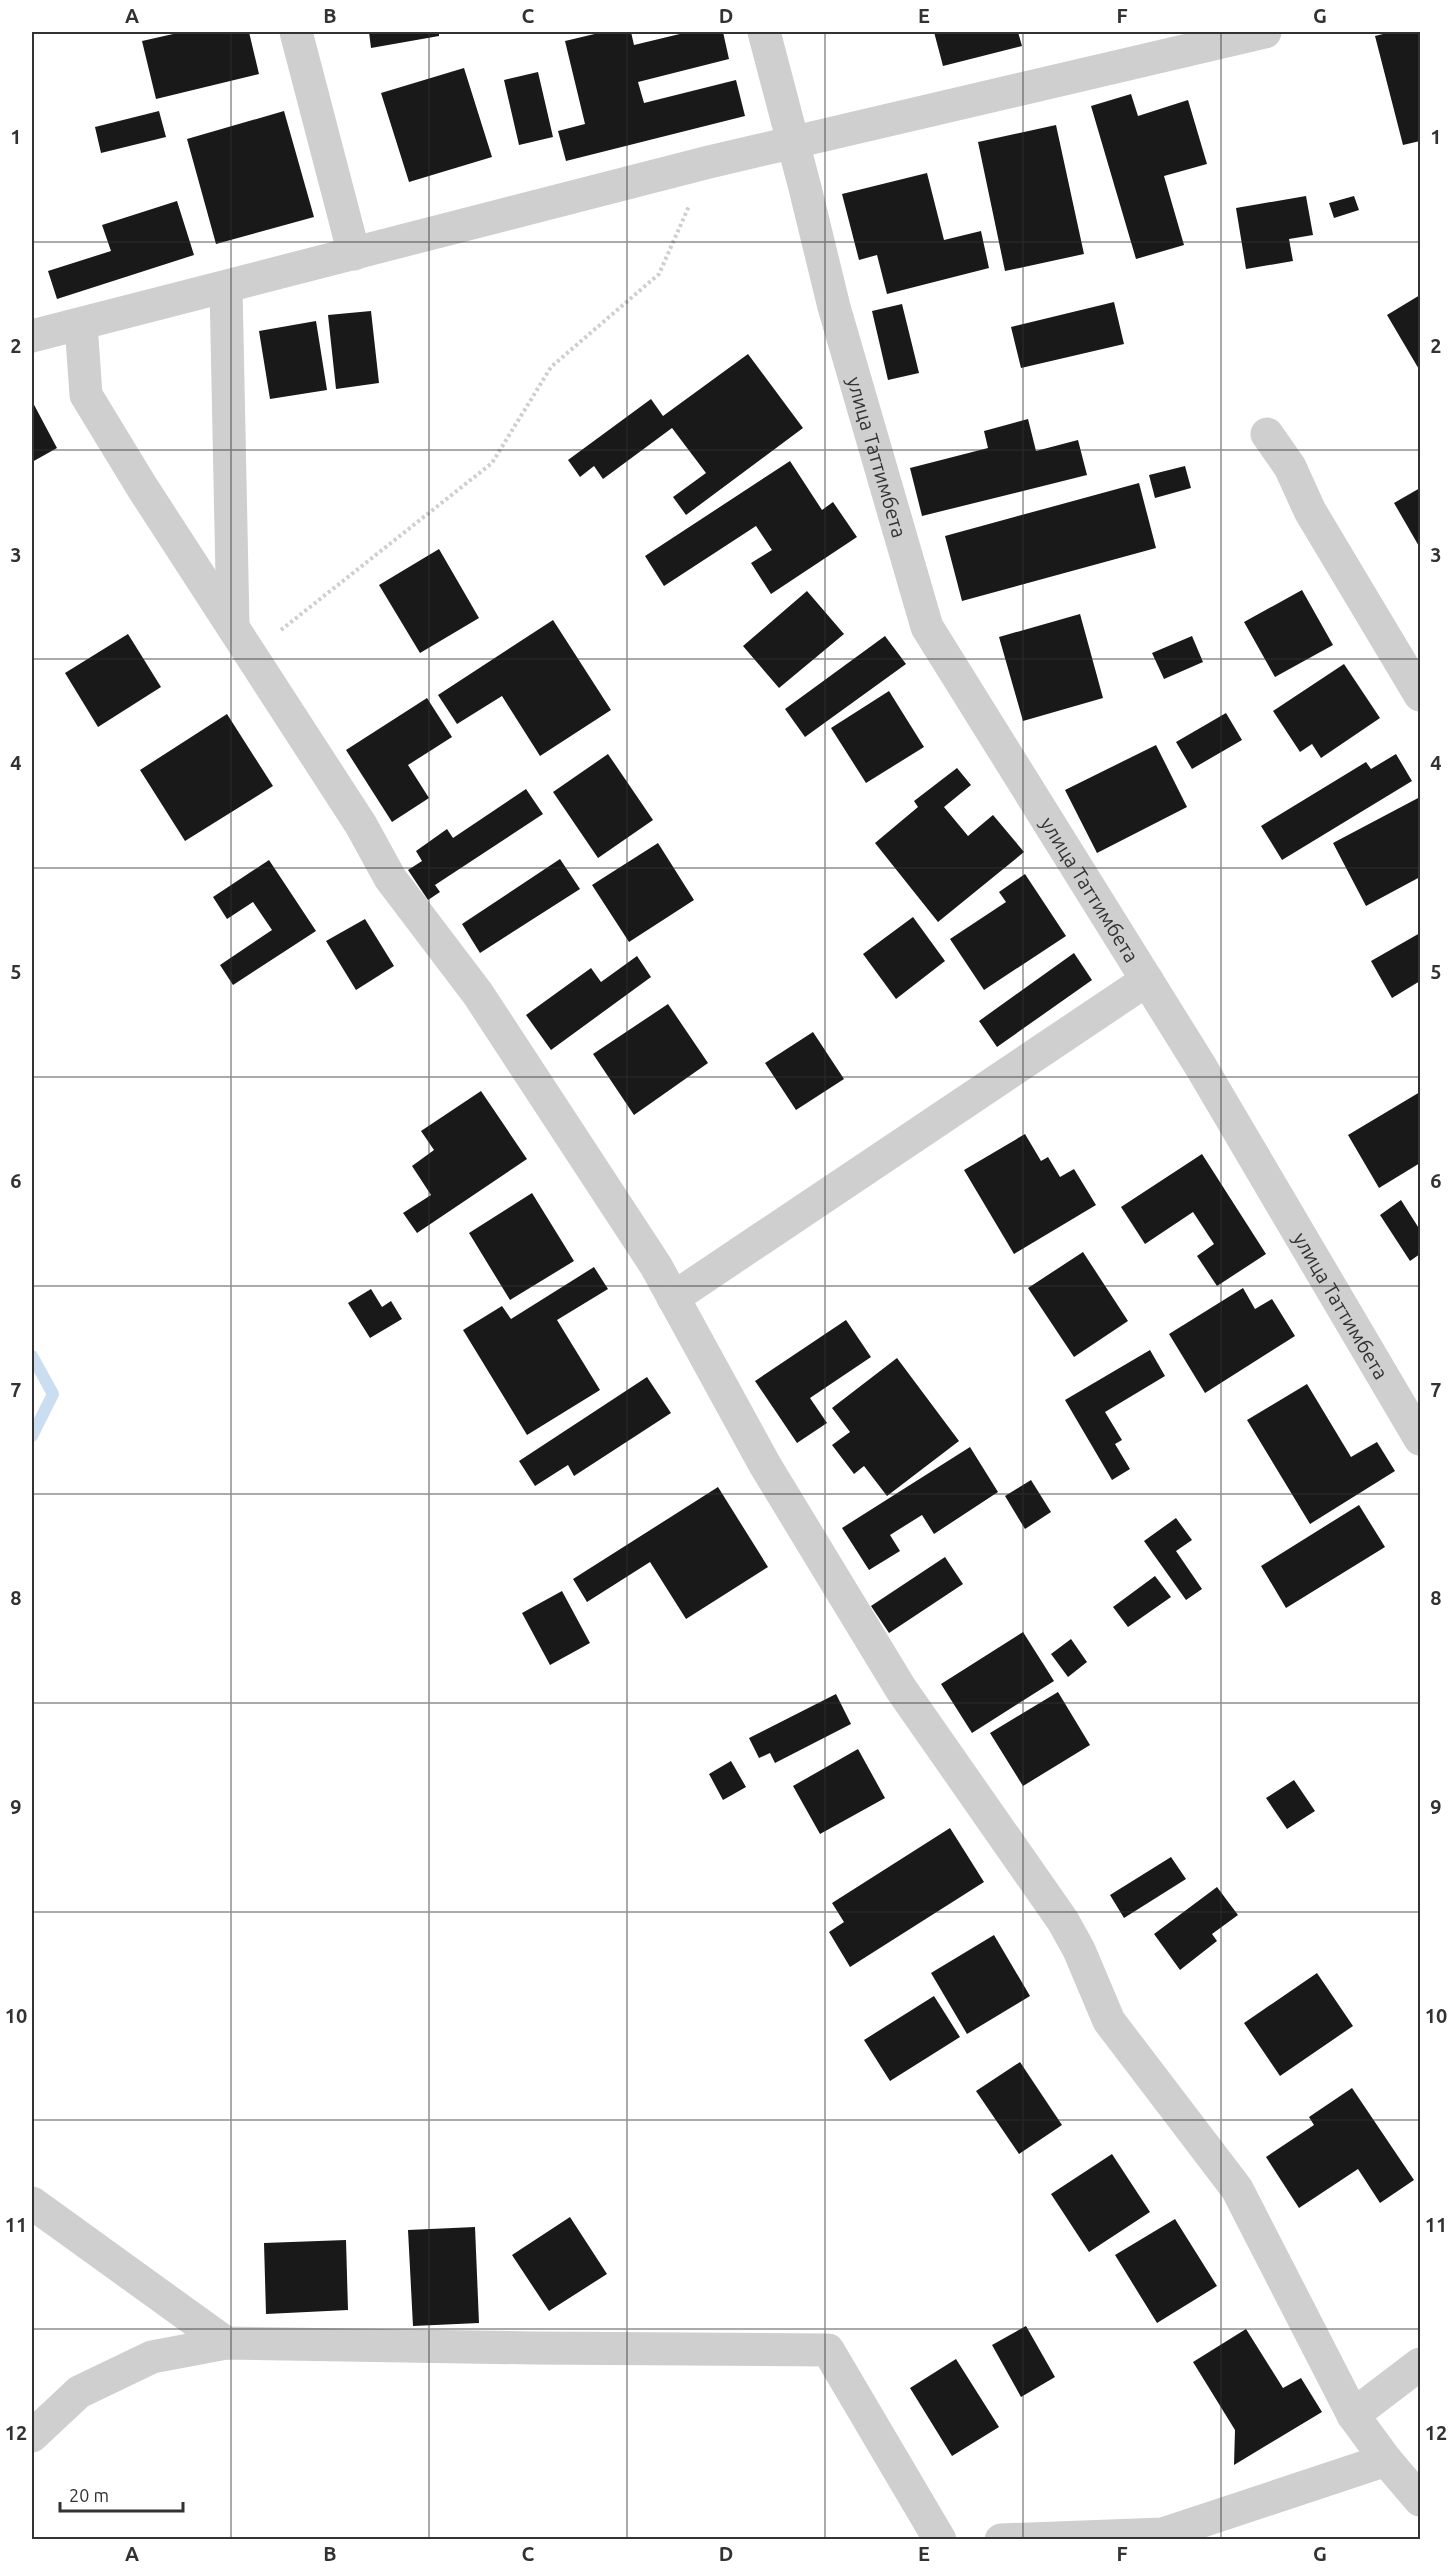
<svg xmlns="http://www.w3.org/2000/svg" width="1452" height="2571" viewBox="0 0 1452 2571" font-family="Ubuntu,sans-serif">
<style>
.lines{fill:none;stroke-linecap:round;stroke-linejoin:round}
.stream{stroke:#cbddf0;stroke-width:12}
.building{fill:#191919}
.path{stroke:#cfcfcf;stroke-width:4;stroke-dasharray:3 3;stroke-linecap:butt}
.minor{stroke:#cfcfcf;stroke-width:33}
.grid{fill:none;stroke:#323232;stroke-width:1.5;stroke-opacity:0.55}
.labels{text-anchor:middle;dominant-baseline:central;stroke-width:6;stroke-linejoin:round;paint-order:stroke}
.street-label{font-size:20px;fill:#323232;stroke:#fff}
.neatline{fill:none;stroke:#323232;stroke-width:2}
.grid-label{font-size:20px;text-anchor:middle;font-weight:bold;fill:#323232}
</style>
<rect width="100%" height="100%" fill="#fff"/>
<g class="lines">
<path class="stream" d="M32,1356L53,1394L32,1436"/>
</g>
<path class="building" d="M182,32H249L259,74L156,99L142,41Z
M369,32H439V36L371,48Z
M603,32H631L634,45L688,32H723L729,59L638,82L644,103L736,80L745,116L566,161L558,131L585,124L565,41Z
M934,32H1018L1022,46L943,66Z
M1391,32H1420V141L1403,145L1375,36Z
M464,68L492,157L409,182L381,93Z
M538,72L553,137L519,145L504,80Z
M1131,94L1138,116L1188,100L1207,164L1164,176L1184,245L1136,259L1091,106Z
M159,111L166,137L101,153L95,127Z
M284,111L314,217L216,244L187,139Z
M1056,125L1084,254L1005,271L978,142Z
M927,173L944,240L981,231L989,268L887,294L877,255L859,260L842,194Z
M1306,196L1313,235L1289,239L1293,261L1246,269L1236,208Z
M1354,196L1359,210L1334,218L1329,203Z
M177,201L194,255L57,299L48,271L111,251L102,225Z
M1420,295V371L1387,315Z
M1114,302L1124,344L1021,368L1011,327Z
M902,304L919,373L888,380L872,311Z
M371,311L379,383L336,389L328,315Z
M316,321L327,390L270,399L259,331Z
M748,354L803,428L686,515L673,497L706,473L672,428L603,479L594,466L580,477L568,460L651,399L663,416Z
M32,401L57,448L32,462Z
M1028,419L1036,451L1078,440L1087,475L922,516L910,468L988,448L984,431Z
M790,461L822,510L833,502L857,537L771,594L751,563L772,550L756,526L664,586L645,556Z
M1185,466L1191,488L1155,498L1149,475Z
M1139,483L1156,548L962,601L945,536Z
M1420,488V548L1394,503Z
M439,549L479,618L420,653L379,585Z
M1302,590L1333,645L1275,677L1244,622Z
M807,591L844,634L779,688L743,646Z
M1080,614L1103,698L1023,721L999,637Z
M553,620L611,710L540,756L502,696L457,724L438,695Z
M128,634L161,687L98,727L65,673Z
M885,636L906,664L805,737L785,709Z
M1192,636L1203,662L1164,679L1152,653Z
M1344,664L1380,718L1321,758L1312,744L1300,752L1273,711Z
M889,691L924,747L866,783L831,728Z
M427,698L452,737L408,765L429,798L392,822L346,750Z
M1226,713L1242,740L1192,769L1176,742Z
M227,714L273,786L185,841L140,770Z
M1156,745L1187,807L1097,853L1065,790Z
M608,754L653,820L598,858L553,792Z
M1396,754L1412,781L1282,860L1261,826L1366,762L1371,769Z
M957,768L971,785L944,807L968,836L993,815L1024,852L938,922L875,843L918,807L914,801Z
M526,789L543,814L435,885L440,892L428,900L408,870L422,861L416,851L447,829L453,838Z
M1420,797V877L1366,906L1333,843Z
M658,843L694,900L629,942L592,885Z
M560,859L580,889L480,953L462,924Z
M269,860L316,931L233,985L220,965L272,930L253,902L227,919L213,897Z
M1025,874L1066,936L984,990L950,939L1006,902L999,892Z
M913,917L945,961L896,999L863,954Z
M365,919L394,966L356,990L326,941Z
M1420,933V981L1392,998L1371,961Z
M1074,953L1092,980L997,1047L979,1021Z
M637,956L651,977L551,1050L526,1015L591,968L601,982Z
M668,1004L708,1063L634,1115L593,1054Z
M813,1032L844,1079L796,1110L765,1063Z
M481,1091L527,1159L417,1233L403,1213L431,1195L412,1166L434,1150L421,1131Z
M1420,1092V1163L1379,1188L1348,1135Z
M1025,1134L1041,1161L1048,1157L1060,1177L1074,1169L1096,1205L1014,1254L964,1170Z
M1202,1154L1266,1254L1217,1286L1197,1256L1214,1244L1193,1212L1145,1244L1121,1207Z
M532,1193L574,1261L510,1300L469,1233Z
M1401,1200L1420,1230V1254L1410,1261L1380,1215Z
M1083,1252L1128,1321L1074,1357L1028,1288Z
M594,1267L608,1289L557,1320L600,1390L527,1435L463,1330L502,1306L511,1319Z
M1243,1288L1255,1309L1272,1299L1295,1336L1205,1393L1169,1334Z
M371,1289L382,1307L391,1301L402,1319L370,1338L348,1303Z
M846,1320L871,1357L810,1398L827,1423L797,1443L755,1381Z
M1150,1350L1165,1376L1105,1412L1122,1440L1115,1444L1130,1469L1112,1480L1065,1400Z
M897,1358L959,1441L887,1496L864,1466L854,1474L832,1445L850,1432L832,1408Z
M647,1377L671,1413L574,1476L568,1465L535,1486L519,1461Z
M1307,1384L1351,1457L1377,1442L1395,1471L1310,1524L1247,1420Z
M970,1447L998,1492L934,1534L922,1515L890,1535L900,1551L869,1570L842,1528Z
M1031,1480L1051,1512L1025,1529L1005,1496Z
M718,1487L768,1567L686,1619L650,1562L587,1602L573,1579Z
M1359,1505L1385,1547L1286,1608L1261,1566Z
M1176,1518L1192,1540L1176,1551L1202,1589L1186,1600L1144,1541Z
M945,1557L963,1584L889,1633L871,1606Z
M1155,1576L1171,1597L1128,1627L1113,1607Z
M562,1591L590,1643L550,1665L522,1613Z
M1023,1632L1054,1681L972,1733L941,1684Z
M1071,1639L1087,1662L1068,1677L1051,1654Z
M1058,1692L1090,1745L1023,1786L990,1733Z
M836,1694L851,1724L775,1763L770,1753L759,1758L749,1738Z
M858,1749L885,1798L820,1834L793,1786Z
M731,1761L746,1787L723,1800L709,1774Z
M1294,1780L1315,1811L1287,1829L1266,1798Z
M950,1828L984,1882L850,1967L829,1932L844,1922L832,1903Z
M1171,1857L1186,1879L1124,1918L1110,1895Z
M1217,1887L1238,1915L1212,1934L1217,1941L1180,1970L1154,1934Z
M994,1935L1030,1996L967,2034L931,1973Z
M1317,1973L1353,2026L1280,2076L1244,2023Z
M934,1996L960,2037L890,2081L864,2040Z
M1020,2062L1062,2125L1019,2154L976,2091Z
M1352,2088L1414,2180L1380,2203L1358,2169L1299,2208L1266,2157L1314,2125L1309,2117Z
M1112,2154L1150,2212L1089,2252L1051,2194Z
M570,2217L607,2274L549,2311L512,2255Z
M1175,2219L1217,2286L1157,2323L1115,2255Z
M475,2227L479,2323L413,2326L408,2230Z
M346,2240L348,2310L266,2314L264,2243Z
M1026,2326L1055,2377L1021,2397L992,2345Z
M1246,2329L1283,2388L1301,2378L1322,2412L1234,2465L1235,2430L1193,2362Z
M956,2359L999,2427L952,2456L910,2388Z"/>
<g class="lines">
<path class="path" d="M281,630L492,463L551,367L659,274L689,206"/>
<g class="minor">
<path d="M296,32L354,254"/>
<path id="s1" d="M764,32L805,188L834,307L927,627L1201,1067L1420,1439"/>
<path d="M226,287L233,625"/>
<path d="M81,324L86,395L142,487L361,825L390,878L478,994L656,1266L765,1465L901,1689L1063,1921L1079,1950L1109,2021L1237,2189L1353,2415L1386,2460L1420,2500"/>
<path d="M32,336L709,162L1265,32"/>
<path d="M1267,434L1290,467L1310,511L1420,695"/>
<path d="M673,1298L1147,980"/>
<path d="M32,2203L226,2343"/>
<path d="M1353,2415L1420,2364"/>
<path d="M32,2436L79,2392L152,2357L226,2343L533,2348L828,2350L940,2540"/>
<path d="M1001,2540L1163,2534L1386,2460"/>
</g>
</g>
<path class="grid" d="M231,32V2540M429,32V2540M627,32V2540M825,32V2540M1023,32V2540M1221,32V2540M32,242H1420M32,450H1420M32,659H1420M32,868H1420M32,1077H1420M32,1286H1420M32,1494H1420M32,1703H1420M32,1912H1420M32,2120H1420M32,2329H1420"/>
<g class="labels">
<g class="street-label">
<text stroke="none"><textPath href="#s1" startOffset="440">улица Таттимбета</textPath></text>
<text stroke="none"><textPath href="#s1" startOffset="926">улица Таттимбета</textPath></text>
<text stroke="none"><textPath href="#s1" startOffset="1412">улица Таттимбета</textPath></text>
</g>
</g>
<rect width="1452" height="2571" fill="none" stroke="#ffffff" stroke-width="66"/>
<path d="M60 2502v9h123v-9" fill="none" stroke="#323232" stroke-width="3"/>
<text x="69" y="2502" font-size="18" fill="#323232" stroke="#ffffff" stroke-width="4.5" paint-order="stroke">20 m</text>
<rect x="33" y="33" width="1386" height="2505" class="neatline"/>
<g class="grid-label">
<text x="132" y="23">A</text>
<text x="330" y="23">B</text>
<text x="528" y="23">C</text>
<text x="726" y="23">D</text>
<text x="924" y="23">E</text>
<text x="1122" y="23">F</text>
<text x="1320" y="23">G</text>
<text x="16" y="144">1</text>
<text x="1436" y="144">1</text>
<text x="16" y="353">2</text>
<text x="1436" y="353">2</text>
<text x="16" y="562">3</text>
<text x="1436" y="562">3</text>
<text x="16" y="770">4</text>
<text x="1436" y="770">4</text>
<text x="16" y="979">5</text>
<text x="1436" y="979">5</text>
<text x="16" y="1188">6</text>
<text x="1436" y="1188">6</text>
<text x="16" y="1397">7</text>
<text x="1436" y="1397">7</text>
<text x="16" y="1605">8</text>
<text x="1436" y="1605">8</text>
<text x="16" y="1814">9</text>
<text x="1436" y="1814">9</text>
<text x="16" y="2023">10</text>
<text x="1436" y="2023">10</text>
<text x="16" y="2232">11</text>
<text x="1436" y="2232">11</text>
<text x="16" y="2440">12</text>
<text x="1436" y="2440">12</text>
<text x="132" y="2561">A</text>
<text x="330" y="2561">B</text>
<text x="528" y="2561">C</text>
<text x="726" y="2561">D</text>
<text x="924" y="2561">E</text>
<text x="1122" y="2561">F</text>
<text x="1320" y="2561">G</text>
</g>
</svg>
